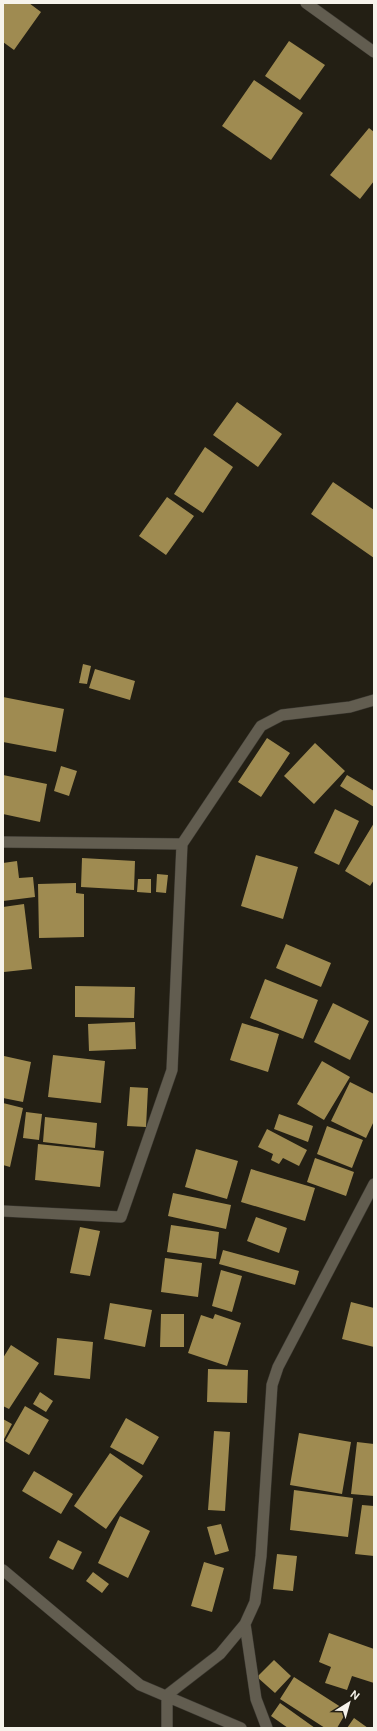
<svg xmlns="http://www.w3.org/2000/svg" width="377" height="1731" viewBox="0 0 377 1731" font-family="'DM Sans',sans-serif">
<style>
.building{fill:#9f8b51}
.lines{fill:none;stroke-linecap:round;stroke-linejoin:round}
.minor-casing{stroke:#3b3831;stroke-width:12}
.minor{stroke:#625d50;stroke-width:11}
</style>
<rect width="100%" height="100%" fill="#231f14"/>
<path class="building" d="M3,3H29L41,12L14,50L3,42Z
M289,41L325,65L300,100L265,76Z
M254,80L303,113L271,160L222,126Z
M369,128L374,132V181L360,199L330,175Z
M237,402L282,434L258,467L213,435Z
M205,447L233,467L203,513L174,494Z
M333,482L374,510V558L311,514Z
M167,497L194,516L166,555L139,536Z
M83,664L91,666L87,684L79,683Z
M95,669L135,681L130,700L89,688Z
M3,697L64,709L56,752L3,742Z
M267,738L290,753L261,797L238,782Z
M315,743L345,771L314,804L284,776Z
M61,766L77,771L69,796L54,791Z
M3,775L47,784L40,822L3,814Z
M347,775L374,791V807L340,786Z
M335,809L359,821L339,865L314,853Z
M374,823V880L370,886L345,871Z
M256,855L298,867L283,919L241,906Z
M82,858L135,861L134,890L81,887Z
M17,861L19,878L33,877L35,897L3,901V863Z
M157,874L168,875L166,893L156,892Z
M138,879H151V893L137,892Z
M76,883V893L84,894V937L39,938L38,884Z
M24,904L32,969L4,972L3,907Z
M286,944L331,963L321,987L276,968Z
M265,979L318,1000L303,1039L250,1018Z
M75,986L135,987L134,1018L75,1017Z
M333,1003L369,1021L350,1060L314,1042Z
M135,1022L136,1049L89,1051L88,1024Z
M242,1023L279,1034L268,1072L230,1060Z
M53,1055L105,1061L101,1103L48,1097Z
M4,1056L31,1062L23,1102L3,1098Z
M322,1061L350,1077L324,1120L297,1104Z
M350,1082L374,1094V1121L366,1138L331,1121Z
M130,1087L148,1088L146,1127L127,1126Z
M3,1103L23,1108L10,1167L3,1165Z
M26,1112L42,1114L39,1140L23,1138Z
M279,1114L313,1126L308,1142L274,1129Z
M45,1117L97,1123L95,1148L43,1142Z
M327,1126L363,1140L352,1168L317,1154Z
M267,1129L307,1150L299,1166L283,1158L279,1164L271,1160L273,1154L258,1147Z
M38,1144L104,1151L100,1187L35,1180Z
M196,1149L238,1161L227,1199L185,1187Z
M315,1158L354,1172L346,1196L307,1182Z
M251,1169L315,1188L305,1221L241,1202Z
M173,1193L231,1205L226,1229L168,1216Z
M256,1217L287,1228L279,1253L247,1241Z
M171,1225L219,1232L216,1259L167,1252Z
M80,1227L100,1231L90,1276L70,1273Z
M223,1250L299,1271L295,1285L219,1264Z
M165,1258L202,1263L198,1297L161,1292Z
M221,1270L242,1276L232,1312L212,1306Z
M351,1302L374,1308V1347L342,1339Z
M110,1303L152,1310L145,1347L104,1339Z
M161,1314H184V1347H160Z
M215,1314L241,1323L227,1366L188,1353L201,1315L213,1319Z
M57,1338L93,1342L90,1379L54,1375Z
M11,1345L39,1363L9,1409L3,1406V1358Z
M208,1369L248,1370L247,1403L207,1402Z
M40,1392L53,1401L46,1412L33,1404Z
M25,1406L49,1420L29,1455L5,1441Z
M126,1418L159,1437L143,1465L110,1447Z
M3,1419L12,1424L3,1441Z
M214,1431L230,1432L225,1511L208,1510Z
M299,1433L351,1442L342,1494L290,1485Z
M357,1442L374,1444V1496L351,1494Z
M110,1453L143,1476L106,1529L74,1506Z
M34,1471L73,1494L61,1514L22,1491Z
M294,1490L353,1498L348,1537L290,1530Z
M362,1505L374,1506V1556L355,1554Z
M120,1516L150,1531L128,1578L98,1563Z
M221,1524L229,1551L215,1555L207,1527Z
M58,1540L82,1552L73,1570L49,1558Z
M277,1554L297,1556L293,1591L273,1589Z
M204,1562L224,1568L212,1612L191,1606Z
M93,1572L109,1584L102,1593L86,1581Z
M329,1633L374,1649V1683L352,1676L347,1690L325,1683L331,1667L319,1662Z
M274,1660L291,1676L275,1693L257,1677Z
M294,1677L347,1711L337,1728H325L280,1699Z
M280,1703L315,1728H288L271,1716Z
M354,1718L368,1728H347Z"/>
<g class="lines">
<g class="minor-casing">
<path id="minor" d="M306,3L374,52
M3,842L182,844L172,1070L121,1217L3,1211
M182,844L261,726L282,715L350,707L374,700
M3,1570L140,1685L241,1728
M245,1624L256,1699L267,1728
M167,1728V1695L220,1654L245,1624L255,1602L261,1556L272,1385L278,1367L374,1184"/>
</g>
<use href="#minor" class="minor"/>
</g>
<rect width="377" height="1731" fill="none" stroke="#f6f3eb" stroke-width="8"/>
<g transform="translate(349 1703) rotate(37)" stroke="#231f14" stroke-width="3" paint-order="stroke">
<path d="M0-3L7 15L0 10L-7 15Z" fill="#f6f3eb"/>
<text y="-6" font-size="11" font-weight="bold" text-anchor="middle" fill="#f6f3eb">N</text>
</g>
</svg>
